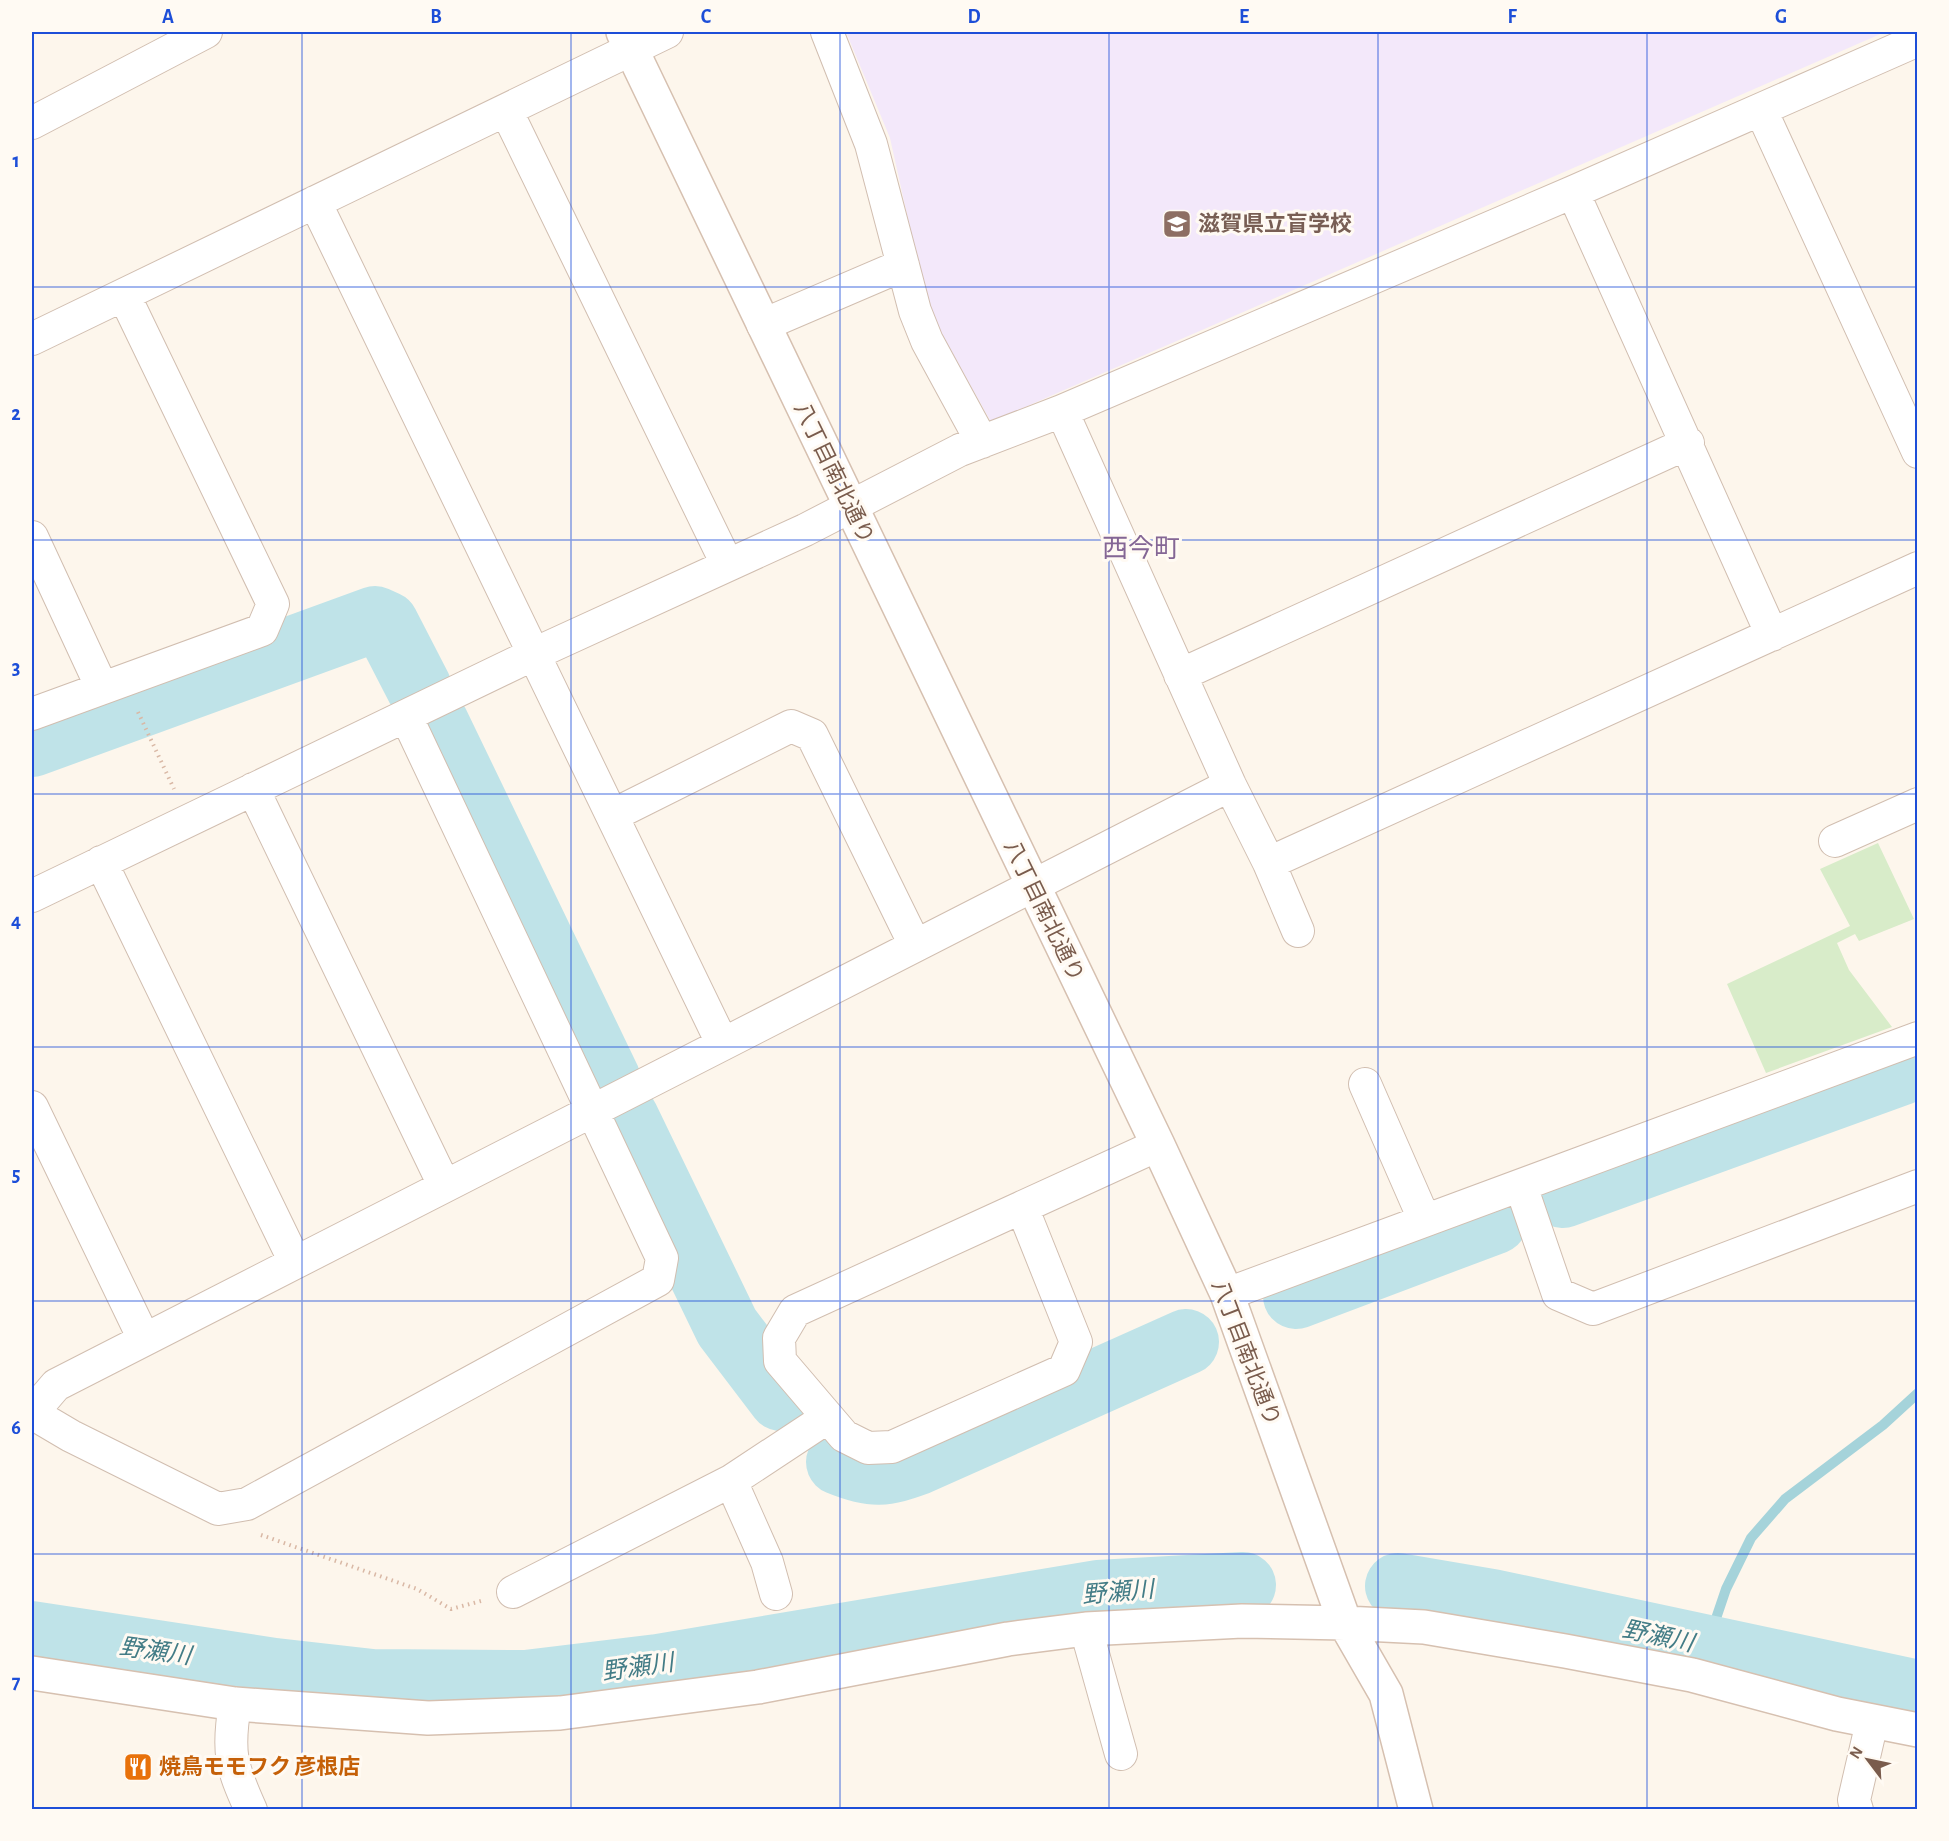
<svg xmlns="http://www.w3.org/2000/svg" width="1949" height="1841" viewBox="0 0 1949 1841" font-family="'Alegreya Sans','Noto Sans JP',sans-serif">
<style>
.education{fill:#f3e8fa}
.green{fill:#d8ecc9}
.lines{fill:none;stroke-linecap:round;stroke-linejoin:round}
.stream{stroke:#a5d3da;stroke-width:10}
.river{stroke:#bfe3e8;stroke-width:66}
.street-casing{stroke:#d1beb0;stroke-width:34}
.secondary-casing{stroke:#d6c0b0;stroke-width:36}
.path{stroke:#d9b8a5;stroke-width:4;stroke-dasharray:1.5 4.5;stroke-linecap:butt}
.street{stroke:#fff;stroke-width:32}
.secondary{stroke:#fff;stroke-width:33}
.grid{fill:none;stroke:#1d4ed8;stroke-width:1.5;stroke-opacity:0.55}
.labels{text-anchor:middle;dominant-baseline:central;stroke-width:6;stroke-linejoin:round;paint-order:stroke}
.education-label{font-size:22px;font-weight:bold;fill:#785e54;stroke:#fffaf3;text-anchor:start}
.street-label{font-size:22px;fill:#7a5c4d;stroke:#fffaf3}
.food-label{font-size:22px;font-weight:bold;fill:#c56008;stroke:#fffaf3;text-anchor:start}
.water-label{font-size:24px;font-style:italic;fill:#437c86;stroke:#fffaf3}
.quarter-label{font-size:26px;fill:#846695;stroke:#fffaf3}
.neatline{fill:none;stroke:#1d4ed8;stroke-width:2}
.grid-label{font-size:20px;text-anchor:middle;font-weight:bold;fill:#1d4ed8}
</style>
<rect width="100%" height="100%" fill="#fdf6ec"/>
<path class="education" d="M846,32H1885L991,422L928,309L890,138Z"/>
<path class="green" d="M1878,843L1914,919L1859,941L1855,934L1837,943L1849,970L1892,1027L1766,1073L1727,984L1850,926L1820,869Z"/>
<g class="lines">
<path class="stream" d="M1706,1648L1726,1589L1751,1538L1785,1499L1883,1425L1918,1393"/>
<path class="river" d="M436,723L608,1080
M32,744L375,619L386,624L419,688
M626,1118L727,1327L781,1398
M1563,1195L1902,1072
M1296,1296L1495,1221
M839,1462C873,1476 885,1474 918,1462L1186,1342
M1398,1586L1492,1602L1918,1693
M32,1634L275,1671L372,1682L526,1683L658,1667L1098,1593L1243,1585"/>
<g class="street-casing">
<path id="street" d="M827,32L871,144L915,311L927,341L982,442
M506,110L727,564
M1761,110L1918,452
M32,123L206,32
M1573,192L1772,635
M315,202L722,1043
M763,325L903,265
M32,339L667,32
M1062,411L1230,785L1269,863L1918,568
M32,537L102,688
M1180,675L1688,443
M32,714L262,630L273,604L124,295
M253,789L444,1185
M613,815L791,726L812,735L915,945
M1835,841L1918,804
M101,862L295,1262
M1269,863L1298,931
M32,896L534,654L805,530L960,450L1062,411L1573,192L1918,40
M1365,1084L1424,1219
M32,1107L144,1339
M1521,1186L1558,1294L1593,1309L1918,1186
M1022,1207L1076,1342L1064,1370L892,1447L868,1448L844,1436L780,1361L779,1338L795,1311L1158,1145
M1227,1294L1918,1038
M32,1413L56,1385L1230,785
M32,1413L71,1436L218,1509L247,1504L658,1280L662,1258L406,716
M731,1481L767,1562L776,1594
M513,1592L731,1481L828,1417
M1086,1629L1121,1754
M235,1704C227,1752 231,1766 251,1810
M1857,1810L1854,1800L1872,1722"/>
</g>
<g class="secondary-casing">
<path id="secondary" d="M623,32L1158,1145L1227,1294L1345,1623L1386,1694L1416,1810
M32,1673L235,1704L428,1718L560,1713L758,1687L1008,1639L1086,1629L1242,1621L1345,1623L1424,1627L1565,1651L1692,1675L1837,1714L1918,1730"/>
</g>
<path class="path" d="M138,712L174,789
M261,1535L417,1589L451,1609L481,1601"/>
<use href="#street" class="street"/>
<use href="#secondary" class="secondary"/>
</g>
<path class="grid" d="M302,32V1810M571,32V1810M840,32V1810M1109,32V1810M1378,32V1810M1647,32V1810M32,287H1918M32,540H1918M32,794H1918M32,1047H1918M32,1301H1918M32,1554H1918"/>
<defs>
<g id="school-square" transform="scale(1.5)"><rect x="-9" y="-9" width="18" height="18" rx="4" fill="#8d6e63" stroke="#fffaf3"/><path d="M0-5L7-2L0 1L-7-2ZM-4 1L0 2.5L4 1V4Q0 6-4 4Z" fill="#fff"/></g>
<g id="restaurant-square" transform="scale(1.5)"><rect x="-9" y="-9" width="18" height="18" rx="4" fill="#e8710a" stroke="#fffaf3"/><path d="M-5-6h1v4h1v-4h1v4h1v-4h1v5L-1.5 .5V6h-2V.5L-5-1ZM5-6V6H3V1.5H1.5Q1.5-4 5-6Z" fill="#fff"/></g>
</defs>
<g fill-rule="evenodd">
<use href="#school-square" x="1177" y="224"/>
<use href="#restaurant-square" x="138" y="1767"/>
</g>
<g class="labels">
<g class="education-label">
<text x="1198" y="224">滋賀県立盲学校</text>
</g>
<g class="street-label">
<text transform="translate(834 473) rotate(64)">八丁目南北通り</text>
<text transform="translate(1044 911) rotate(64)">八丁目南北通り</text>
<text transform="translate(1246 1353) rotate(69)">八丁目南北通り</text>
</g>
<g class="food-label">
<text x="159" y="1767">焼鳥モモフク 彦根店</text>
</g>
<g class="water-label">
<text transform="translate(1118 1593) rotate(-5)">野瀬川</text>
<text transform="translate(1658 1637) rotate(12)">野瀬川</text>
<text transform="translate(155 1652) rotate(8)">野瀬川</text>
<text transform="translate(638 1668) rotate(-8)">野瀬川</text>
</g>
<g class="quarter-label">
<text x="1141" y="549">西今町</text>
</g>
</g>
<rect width="1949" height="1841" fill="none" stroke="#fffaf3" stroke-width="66"/>
<g transform="translate(1868 1760) rotate(302)" stroke="#fffaf3" stroke-width="4.5" paint-order="stroke">
<path d="M0-4.5L10 22L0 15L-10 22Z" fill="#7a5c4d"/>
<text y="-9" font-size="16" font-weight="bold" text-anchor="middle" fill="#7a5c4d">N</text>
</g>
<rect x="33" y="33" width="1883" height="1775" class="neatline"/>
<g class="grid-label">
<text x="168" y="23">A</text>
<text x="436" y="23">B</text>
<text x="706" y="23">C</text>
<text x="974" y="23">D</text>
<text x="1244" y="23">E</text>
<text x="1512" y="23">F</text>
<text x="1781" y="23">G</text>
<text x="16" y="167">1</text>
<text x="16" y="420">2</text>
<text x="16" y="674">3</text>
<text x="16" y="927">4</text>
<text x="16" y="1181">5</text>
<text x="16" y="1434">6</text>
<text x="16" y="1688">7</text>
</g>
</svg>
